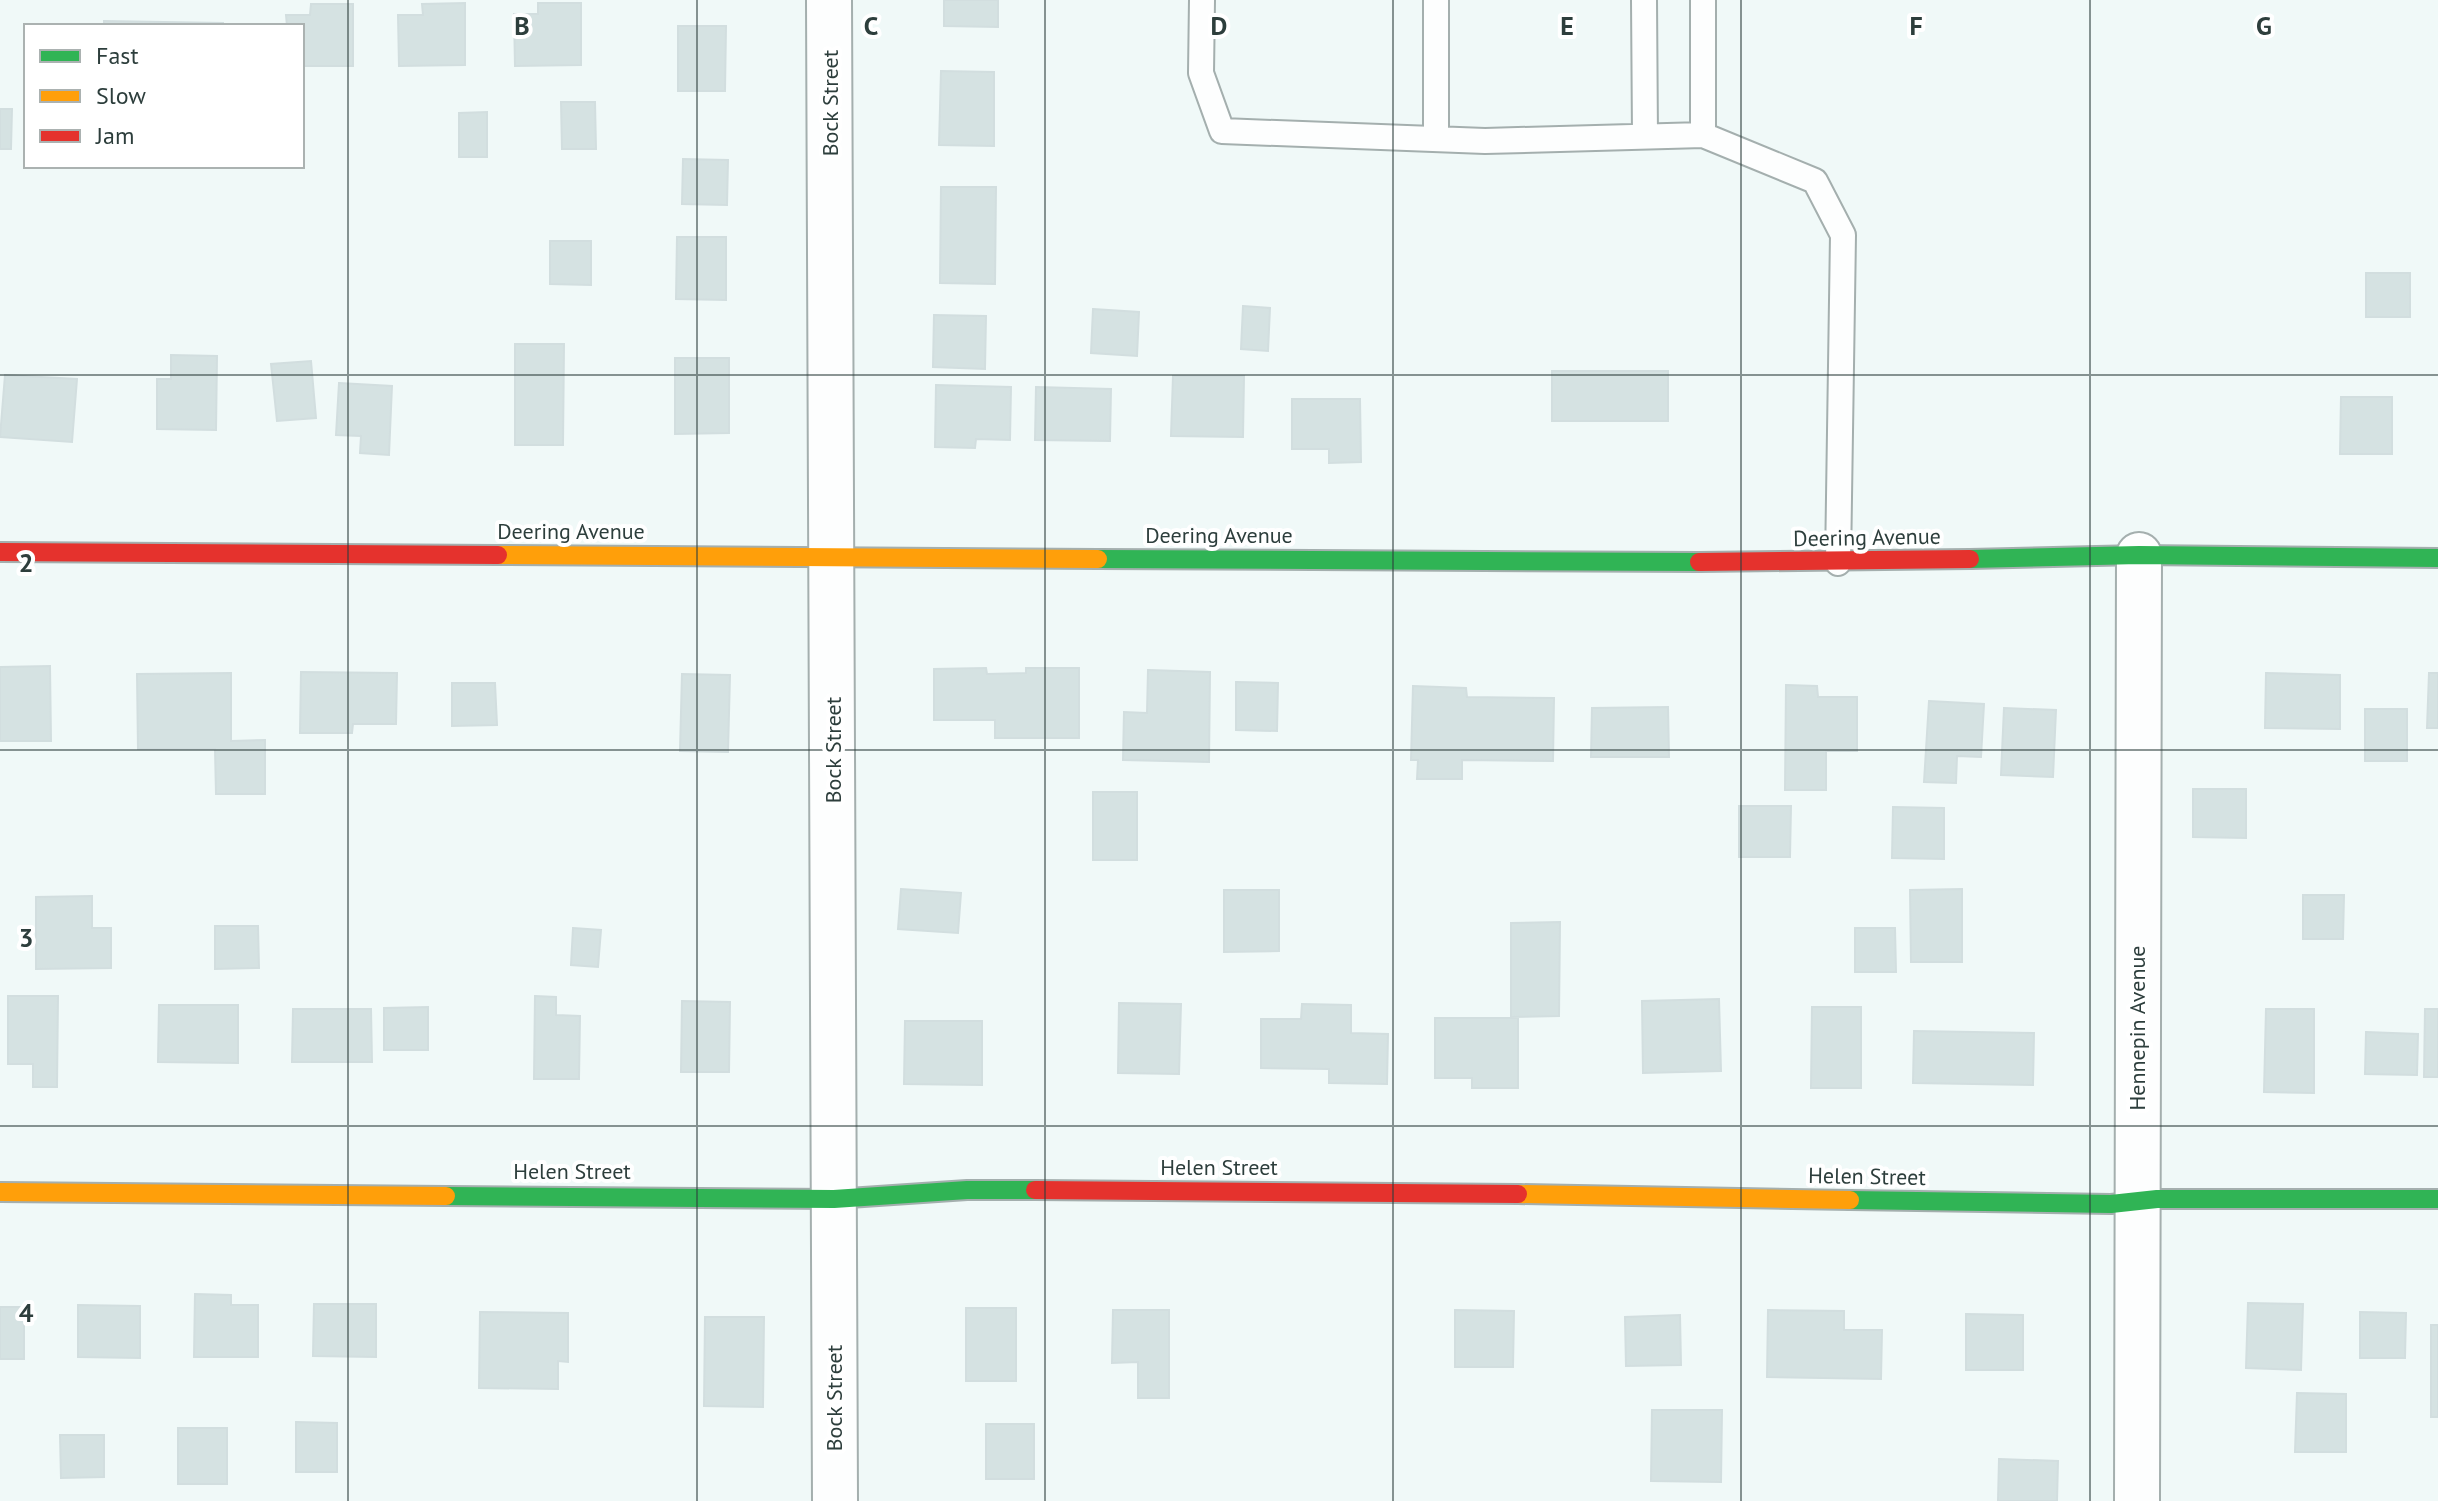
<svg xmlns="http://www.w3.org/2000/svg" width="2438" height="1501" viewBox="0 0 2438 1501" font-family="'PT Sans',sans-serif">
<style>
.building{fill:#d5e2e2;stroke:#d2dedf;stroke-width:2}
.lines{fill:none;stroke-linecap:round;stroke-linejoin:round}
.lane-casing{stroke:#a4afae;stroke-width:28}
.street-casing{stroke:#a4afae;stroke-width:48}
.fast-casing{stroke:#a4afae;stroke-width:22}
.slow-casing{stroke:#a4afae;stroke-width:22}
.jam-casing{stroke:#a4afae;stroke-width:22}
.lane{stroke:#fdfefe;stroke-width:24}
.street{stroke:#fdfefe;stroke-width:44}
.fast{stroke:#30b455;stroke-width:18}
.slow{stroke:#ff9f0a;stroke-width:18}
.jam{stroke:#e5322d;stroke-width:18}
.grid{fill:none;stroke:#2d3e3c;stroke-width:2;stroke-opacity:0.55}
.labels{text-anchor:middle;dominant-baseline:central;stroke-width:8;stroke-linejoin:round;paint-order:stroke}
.street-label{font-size:22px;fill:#2d3e3c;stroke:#fff}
.grid-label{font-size:26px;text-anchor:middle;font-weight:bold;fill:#2d3e3c;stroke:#fff;stroke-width:8;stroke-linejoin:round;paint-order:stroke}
</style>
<rect width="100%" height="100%" fill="#f0f9f8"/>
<path class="building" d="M944,0H998V27L944,26Z
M465,3V65L399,66L398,15H423L422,4Z
M538,3H581V65L515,66L514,14H538Z
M311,4H353V66H302V26H287L286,15H310Z
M104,21L223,23V26H104Z
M678,26H726L725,91H678Z
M941,71L994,72V146L939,145Z
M561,102H595L596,149H562Z
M0,109H12L11,149H0Z
M487,112V157H459V113Z
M683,159L728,160L727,205L682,204Z
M941,187H996L995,284L940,283Z
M677,237H726V300L676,299Z
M550,241H591V285L550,284Z
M2366,273H2410V317H2366Z
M1243,306L1270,308L1268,351L1241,349Z
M1093,309L1139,312L1137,356L1091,353Z
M934,315L986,316L985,369L933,367Z
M515,344H564L563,445H515Z
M171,355L217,356L216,430L157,429V379H171Z
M675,358H729V433L675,434Z
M311,361L316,418L277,421L271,364Z
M1552,371H1668V421H1552Z
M5,375L77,379L72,442L0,437Z
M1173,376H1244L1243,437L1171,436Z
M339,383L392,386L389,455L360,453L361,436L336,435Z
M936,385L1011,387L1010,440L976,439L975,448L935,447Z
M1036,387L1111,389L1110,441L1035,440Z
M2341,397H2392V454H2340Z
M1292,399H1360L1361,462L1329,463V449H1292Z
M50,666L51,741H0V667Z
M986,668L987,674L1026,673V668H1079V738H995V720H934V669Z
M1148,670L1210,672L1209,762L1123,760L1124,712L1147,713Z
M301,672L397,673L396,724H353L352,733H300Z
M231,673V741L265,740V794H216L215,749H138L137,674Z
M2266,673L2340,675V729L2265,728Z
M2429,673H2438V728H2427Z
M682,674L730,675L728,752L680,751Z
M1236,682L1278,683L1277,731L1236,730Z
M452,683H495L497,725L452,726Z
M1786,685L1817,686L1818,697H1857V751H1826V790H1785Z
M1413,686L1466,688L1467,697L1554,698L1553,761L1462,760V779H1417L1418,760H1411Z
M1929,701L1984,704L1981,757L1957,756L1956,783L1924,782Z
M1668,707L1669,757H1591L1592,708Z
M2004,708L2056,710L2053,777L2001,775Z
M2365,709H2407V761H2365Z
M2193,789H2246V838L2193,837Z
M1093,792H1137V860H1093Z
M1739,806H1791L1790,857H1739Z
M1893,807L1944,808V859L1892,858Z
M901,889L961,893L958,933L898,929Z
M1962,889V962H1911L1910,890Z
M1224,890H1279V951L1224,952Z
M2303,895H2344L2343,939H2303Z
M92,896V928H111V968L36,969V897Z
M1560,922L1559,1016L1511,1017V923Z
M215,926H258L259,968L215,969Z
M573,928L601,930L598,967L571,965Z
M1855,928H1895L1896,972H1855Z
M8,996H58L57,1087H33V1064H8Z
M535,996L556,997V1015L580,1016L579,1079H534Z
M1719,999L1721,1071L1643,1073L1642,1001Z
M682,1001L730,1002L729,1072H681Z
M1119,1003L1181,1004L1179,1074L1118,1073Z
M1302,1004L1351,1005V1033L1388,1034L1387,1084L1329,1083V1069L1261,1068V1019H1301Z
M159,1005H238V1063L158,1062Z
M428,1007V1050H384V1008Z
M1812,1007H1861V1088H1811Z
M293,1009H371L372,1062H292Z
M2266,1009H2314V1093L2264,1092Z
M2425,1009H2438V1077H2424Z
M1435,1018H1518V1088H1472V1078H1435Z
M905,1021H982V1085L904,1084Z
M1914,1031L2034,1033L2033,1085L1913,1083Z
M2366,1032L2418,1034L2417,1075L2365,1074Z
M195,1294L231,1295V1305H258V1357H194Z
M2248,1303L2303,1304L2301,1370L2246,1368Z
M314,1304H376V1357L313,1356Z
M78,1305L140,1306V1358L78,1357Z
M0,1307H24V1359H0Z
M966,1308H1016V1381H966Z
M1113,1310H1169V1398H1138V1362L1112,1363Z
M1455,1310L1514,1311L1513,1367H1455Z
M1768,1310L1844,1311V1330H1882L1881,1379L1767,1377Z
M480,1312L568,1313V1362L558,1361V1389L479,1388Z
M2360,1312L2406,1313L2405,1358H2360Z
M1966,1314L2023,1315V1370H1966Z
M1680,1315L1681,1365L1626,1366L1625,1317Z
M705,1317H764L763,1407L704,1406Z
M2431,1325H2438V1417H2431Z
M2297,1393L2346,1394V1452H2295Z
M1652,1410H1722L1721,1482L1651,1481Z
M296,1422L337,1423V1472H296Z
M986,1424H1034V1479H986Z
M178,1428H227V1484H178Z
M60,1435H104V1477L61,1478Z
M1999,1459L2058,1461L2057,1501H1998Z"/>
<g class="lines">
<g class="lane-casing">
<path id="lane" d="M1202,0L1201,73L1222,131L1485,141L1703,135L1815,181L1843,235L1838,563
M1436,0V139
M1644,0L1645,136
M1703,0V135"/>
</g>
<g class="street-casing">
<path id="street" d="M829,0L835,1501
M2137,1501L2139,555"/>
</g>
<g class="fast-casing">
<path id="fast" d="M1098,559L1699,562
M1970,559L2139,555L2438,558
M446,1196L834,1199L967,1190H1035
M1850,1200L2111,1204L2157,1199H2438"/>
</g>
<g class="slow-casing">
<path id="slow" d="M498,555L1098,559
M0,1192L446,1196
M1518,1194L1850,1200"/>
</g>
<g class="jam-casing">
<path id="jam" d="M0,552L498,555
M1699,562L1970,559
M1035,1190L1518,1194"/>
</g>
<use href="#lane" class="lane"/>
<use href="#street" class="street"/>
<use href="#fast" class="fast"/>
<use href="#slow" class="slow"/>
<use href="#jam" class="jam"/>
</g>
<path class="grid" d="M348,0V1501M697,0V1501M1045,0V1501M1393,0V1501M1741,0V1501M2090,0V1501M0,375H2438M0,750H2438M0,1126H2438"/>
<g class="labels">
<g class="street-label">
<text transform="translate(830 103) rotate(-90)">Bock Street</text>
<text x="571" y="531">Deering Avenue</text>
<text x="1219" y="535">Deering Avenue</text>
<text transform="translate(1867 537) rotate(-1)">Deering Avenue</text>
<text transform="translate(833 750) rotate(-90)">Bock Street</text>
<text transform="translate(2137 1028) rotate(-90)">Hennepin Avenue</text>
<text x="1219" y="1167">Helen Street</text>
<text x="572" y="1171">Helen Street</text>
<text transform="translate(1867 1176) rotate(1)">Helen Street</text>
<text transform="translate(834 1398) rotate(-90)">Bock Street</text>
</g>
</g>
<g class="grid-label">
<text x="522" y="35">B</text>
<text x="871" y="35">C</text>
<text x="1219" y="35">D</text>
<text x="1567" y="35">E</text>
<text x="1916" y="35">F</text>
<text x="2264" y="35">G</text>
<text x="26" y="572">2</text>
<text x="26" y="947">3</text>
<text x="26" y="1322">4</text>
</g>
<rect x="24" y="24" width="280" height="144" fill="#ffffff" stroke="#abb2b1" stroke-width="2"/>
<rect x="40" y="50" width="40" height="12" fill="#30b455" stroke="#abb2b1" stroke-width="2"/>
<text x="96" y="64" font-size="24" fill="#2d3e3c">Fast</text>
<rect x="40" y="90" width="40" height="12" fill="#ff9f0a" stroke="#abb2b1" stroke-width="2"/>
<text x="96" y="104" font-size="24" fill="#2d3e3c">Slow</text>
<rect x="40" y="130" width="40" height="12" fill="#e5322d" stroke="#abb2b1" stroke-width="2"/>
<text x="96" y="144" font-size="24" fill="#2d3e3c">Jam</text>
</svg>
